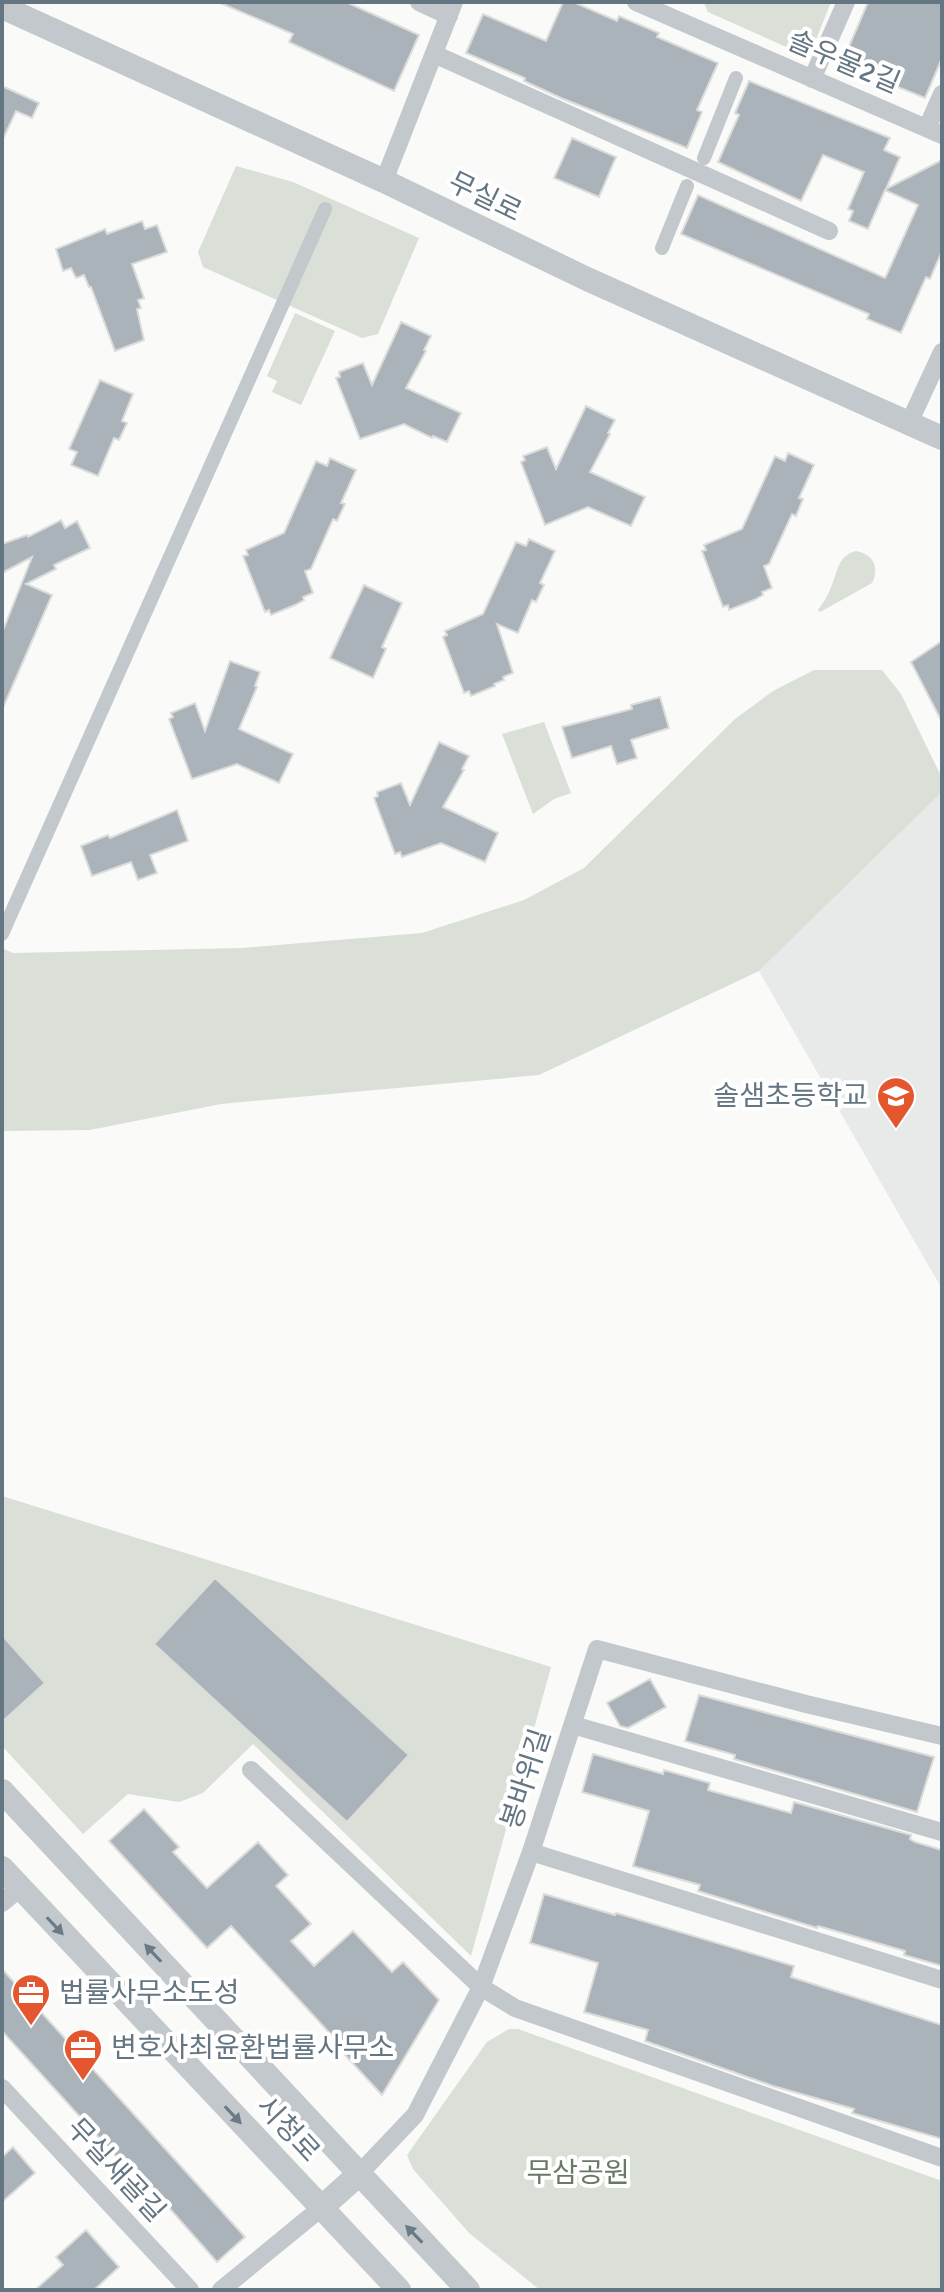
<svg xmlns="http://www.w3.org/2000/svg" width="944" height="2292" viewBox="0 0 944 2292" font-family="Signika,'Noto Sans KR',sans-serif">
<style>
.built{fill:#e8e9e9}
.green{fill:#dadfd7}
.building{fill:#aab3b9;stroke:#dcdcda;stroke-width:2}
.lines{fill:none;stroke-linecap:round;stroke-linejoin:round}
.pedestrian{stroke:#c3c8cc;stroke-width:14}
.minor{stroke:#c3c8cc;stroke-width:18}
.tertiary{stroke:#c3c8cc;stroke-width:24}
.oneway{fill:#6a7a87}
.labels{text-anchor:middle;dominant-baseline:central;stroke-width:8;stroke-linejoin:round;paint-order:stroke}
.street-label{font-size:28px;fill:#657683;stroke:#fff}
.poi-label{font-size:28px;fill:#657683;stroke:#fff;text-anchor:start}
.park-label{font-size:28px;fill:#687a64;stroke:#fff}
</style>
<rect width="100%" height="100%" fill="#fafaf8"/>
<path class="built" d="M942,792V1289L759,971Z"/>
<path class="green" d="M831,2L812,50L802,54L708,12L704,3Z
M236,166L293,182L419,238L378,334L362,338L203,267L198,252Z
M295,313L335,331L301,405L272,392L277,381L267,376Z
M856,551C873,554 880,567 872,583L820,612L818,610C823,603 828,596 831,587C838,572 837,556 856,551Z
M814,670H882L901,694L942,778V792L759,971L539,1075L221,1104L90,1130L2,1131V948L13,953L242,948L422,933L524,900L584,868L735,719L773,691Z
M544,722L571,793L554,799L533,814L502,734Z
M2,1496L551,1667L471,1956L253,1744L203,1793L179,1802L128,1794L83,1834L2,1746Z
M509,2029H518L942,2181V2290H540L469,2233L413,2169L407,2155L487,2042Z"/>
<path class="building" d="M218,2H346L419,35L394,91L289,42L293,34Z
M563,2H573L617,21L619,16L659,33L657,37L718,63L697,110L702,112L687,148L561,98L524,81L525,78L466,53L483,14L546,41Z
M868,2H942V58L925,98L851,68L845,56Z
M749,81L890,138L884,150L900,157L886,189L942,160V251L930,279L926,277L901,333L867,319L869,314L681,234L698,195L885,278L887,274L918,205L885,190L868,229L849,221L853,211L848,209L864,172L823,155L801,201L718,162L739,115L735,113Z
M2,86L39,103L32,118L16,111L2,141Z
M572,138L616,157L599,197L554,178Z
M142,221L145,229L157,225L167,252L132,264L144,298L138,300L141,308L137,309L144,340L115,351L91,287H89L84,275L76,278L71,268L63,271L56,249L105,229L107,234Z
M401,322L431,336L424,350L426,351L406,388L461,413L447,442L433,436L432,438L404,424L360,439L336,378L340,377L339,372L363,363L372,385Z
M100,380L133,394L122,421L127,423L119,440L114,438L98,476L71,465L77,452L69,449Z
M586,406L615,420L608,433L610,434L590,472L645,497L631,526L588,507L545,525L521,462L525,460L523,456L547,447L556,469Z
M788,453L814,465L799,498L803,499L796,516L792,514L769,564L764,566L772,588L762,592L763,595L754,600L729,610L728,605L723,607L702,551L706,550L704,545L742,529L775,456L785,461Z
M330,458L356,470L341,503L345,504L337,521L333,519L311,569L305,571L313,593L303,597L304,600L295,605L271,615L269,610L265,612L243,556L248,555L246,550L284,533L316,461L327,466Z
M61,520L65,528L77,521L90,548L54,565L56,569L26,584L52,595L2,710V633L32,557L2,573V544L27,535L28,537Z
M529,539L555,551L540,583L544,585L536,602L532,600L518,633L497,624L513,673L503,677L504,680L494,684L495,686L471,696L469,691L464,693L443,637L447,635L445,631L483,614L516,542L526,546Z
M364,585L402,603L382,647L386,649L373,678L330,658Z
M942,641V722L911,662Z
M230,661L260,672L255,686L257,687L239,729L293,754L279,783L237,764L192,779L169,719L173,717L171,713L195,703L205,731Z
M660,697L669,728L631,740L637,758L617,764L611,746L572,758L562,727L632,709L631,705Z
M439,742L469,756L462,769L464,770L443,807L498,833L485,862L441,843L402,857L400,852L395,854L374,798L378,796L377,792L401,783L410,805Z
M177,810L188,841L150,855L157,873L138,880L131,862L92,876L81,846L108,835L110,838Z
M215,1578L409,1755L347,1822L154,1644Z
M2,1635L45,1683L2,1722Z
M650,1679L666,1707L628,1728L620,1726L607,1703Z
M699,1695L934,1757L917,1812L734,1759L735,1755L685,1741Z
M593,1754L663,1774L664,1770L710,1783L708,1790L791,1813L794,1802L911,1835L910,1839L915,1842L942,1850V1966L904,1955L905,1951L818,1926L817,1928L698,1891L700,1885L633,1866L649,1811L582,1792Z
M144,1809L179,1847L173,1852L207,1888L258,1842L288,1875L276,1886L311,1924L291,1941L314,1966L353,1931L392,1972L403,1962L439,2000L382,2095L334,2043L337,2041L231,1926L207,1948L109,1841Z
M544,1894L615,1915L616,1913L794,1966L791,1977L942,2025V2139L852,2113L854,2109L773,2086L645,2041L648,2030L584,2012L598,1963L530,1943Z
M2,1969L245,2237L217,2262L165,2203L161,2206L2,2031Z
M13,2147L35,2173L2,2202V2157Z
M86,2230L119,2267L94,2290H35L63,2265L56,2257Z"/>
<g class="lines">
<path class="pedestrian" d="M704,158L736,78
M662,248L687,186
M2,934L325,209"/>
<path class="minor" d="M419,2L449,16
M636,2L942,135
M434,54L829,231
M812,79L846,2
M927,128L942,94
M384,181L454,2
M909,423L942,352
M573,1725L942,1832
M251,1770L481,1987L515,2008L942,2158
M531,1852L942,1980
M2,1903L20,1888
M2,2088L190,2290
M358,2175L415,2115L481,1987L531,1852L597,1649L806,1704L942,1736
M221,2290L321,2208"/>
<path class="tertiary" d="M2,7L384,181L587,279L942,438
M2,1791L468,2290
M2,1868L399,2290
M321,2208L358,2175"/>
</g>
<defs><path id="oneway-solid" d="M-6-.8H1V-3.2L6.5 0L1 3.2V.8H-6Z" transform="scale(2)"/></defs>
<g class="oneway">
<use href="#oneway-solid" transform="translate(55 1926) rotate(47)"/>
<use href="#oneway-solid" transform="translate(153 1953) rotate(-133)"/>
<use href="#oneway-solid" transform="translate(233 2115) rotate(47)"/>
<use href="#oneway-solid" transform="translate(414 2234) rotate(-134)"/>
</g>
<defs>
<g id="school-pin" transform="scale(2)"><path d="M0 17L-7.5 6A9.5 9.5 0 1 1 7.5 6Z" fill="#e4572e" stroke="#fff"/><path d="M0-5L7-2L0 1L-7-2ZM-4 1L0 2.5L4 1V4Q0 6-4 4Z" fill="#fff"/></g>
<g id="office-pin" transform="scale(2)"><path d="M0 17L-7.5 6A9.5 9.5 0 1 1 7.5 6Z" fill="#e4572e" stroke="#fff"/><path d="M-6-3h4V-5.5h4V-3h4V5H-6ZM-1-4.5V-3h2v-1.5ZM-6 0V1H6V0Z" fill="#fff"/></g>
</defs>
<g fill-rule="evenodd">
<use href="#school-pin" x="896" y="1096"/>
<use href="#office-pin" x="31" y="1993"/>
<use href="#office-pin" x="83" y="2048"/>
</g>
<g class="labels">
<g class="street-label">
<text transform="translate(844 62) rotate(23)">솔우물2길</text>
<text transform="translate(485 197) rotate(26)">무실로</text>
<text transform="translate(526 1779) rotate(-72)">봉바위길</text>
<text transform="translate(288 2129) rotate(47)">시청로</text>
<text transform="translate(116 2170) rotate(47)">무실새골길</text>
</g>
<g class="poi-label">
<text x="868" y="1096" text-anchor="end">솔샘초등학교</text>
<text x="59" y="1993">법률사무소도성</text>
<text x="111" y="2048">변호사최윤환법률사무소</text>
</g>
<g class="park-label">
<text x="578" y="2173">무삼공원</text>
</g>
</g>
<rect width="944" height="2292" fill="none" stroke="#657683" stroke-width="8"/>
</svg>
